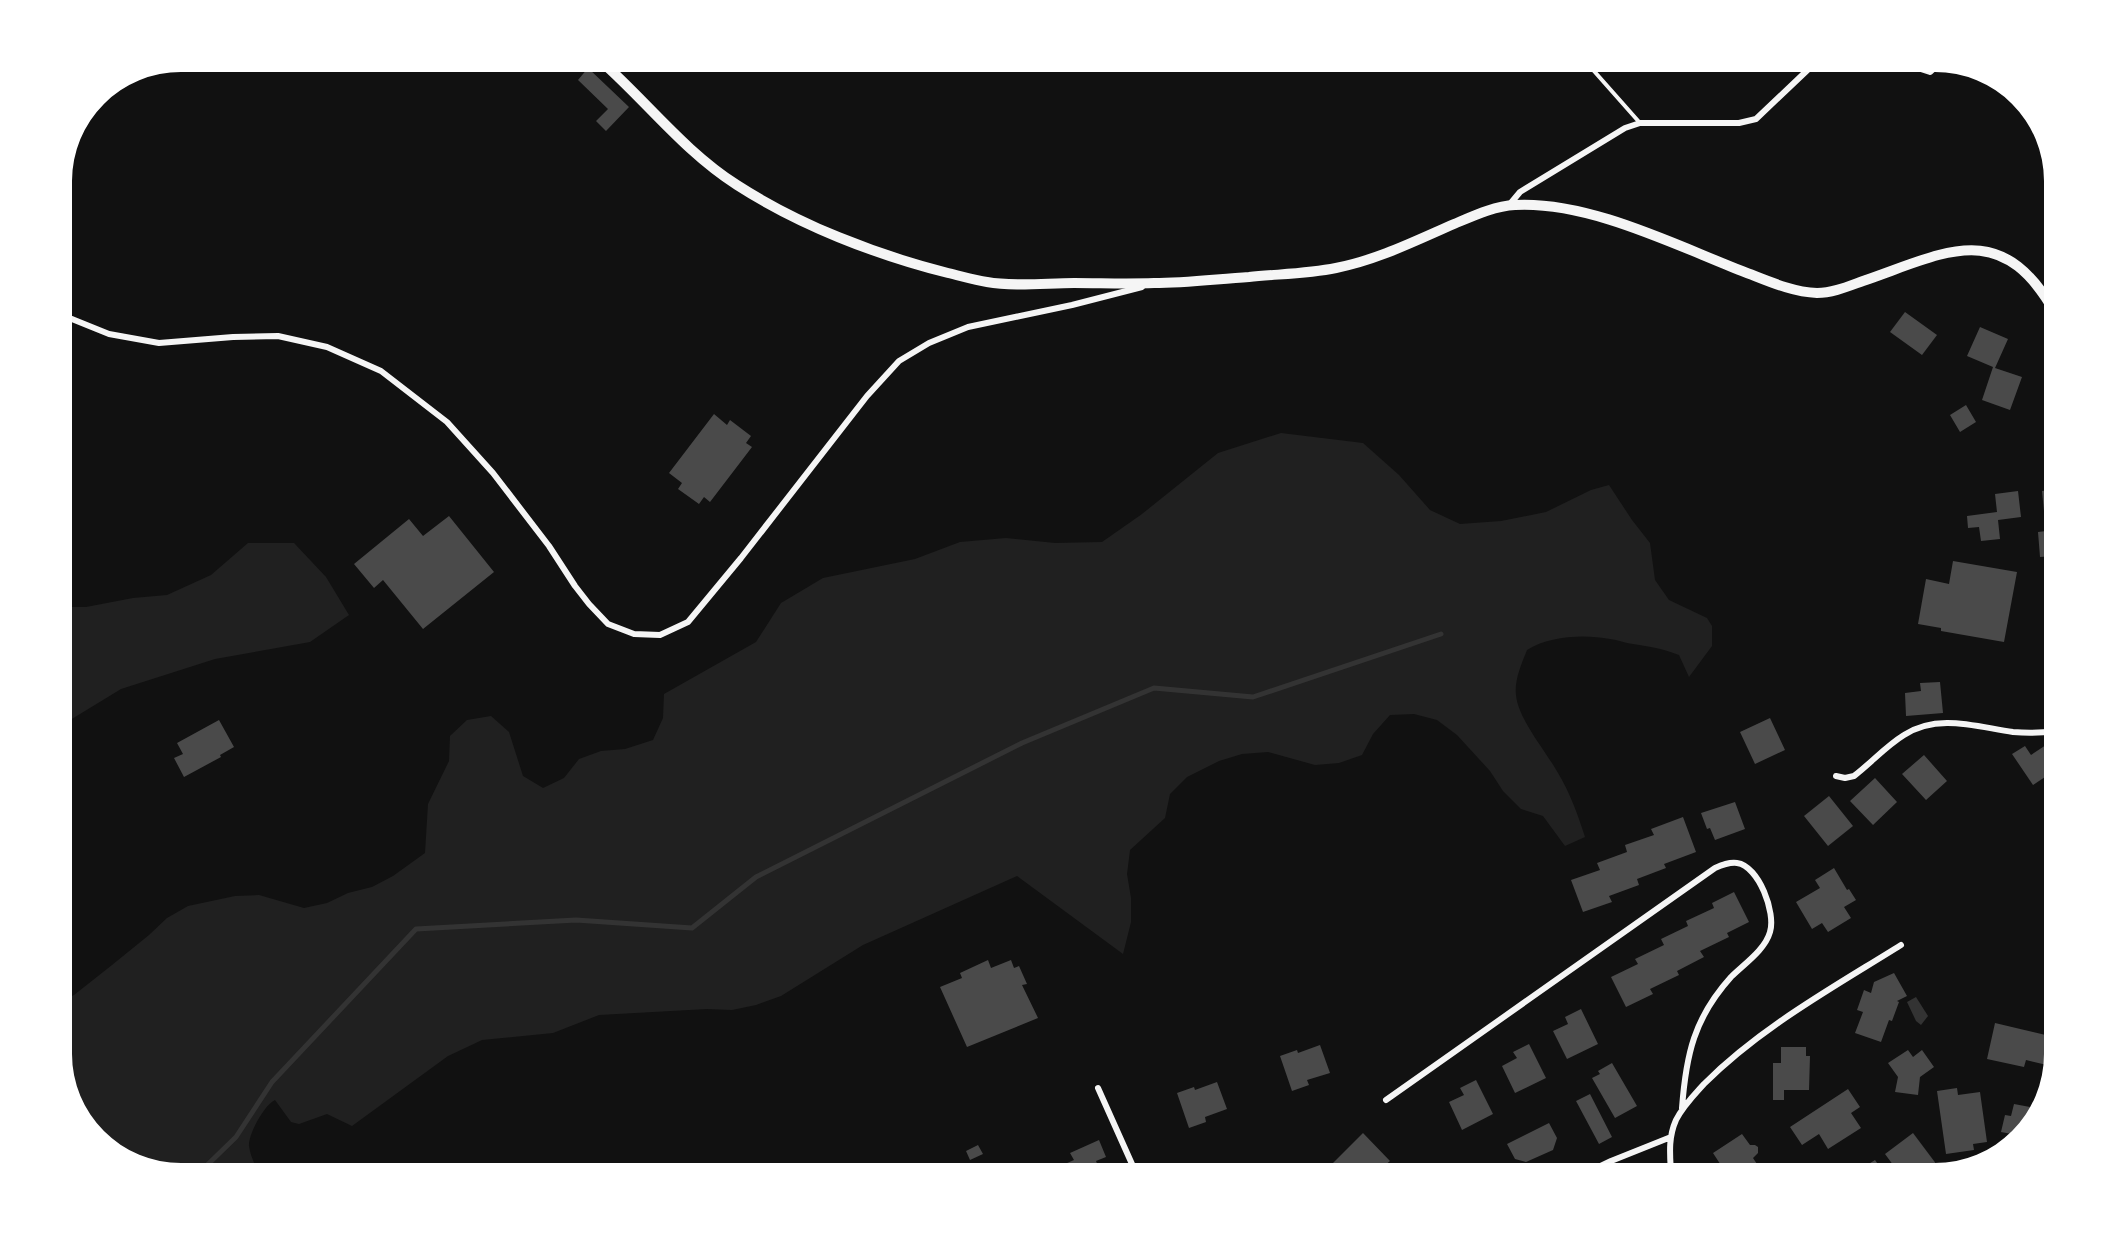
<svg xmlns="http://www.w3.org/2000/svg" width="2116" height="1235" viewBox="0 0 2116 1235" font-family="Cabin,sans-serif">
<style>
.green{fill:#202020}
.water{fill:#333}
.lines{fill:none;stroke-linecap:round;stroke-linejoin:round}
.stream{stroke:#333;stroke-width:5}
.building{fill:#4a4a4a}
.service{stroke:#f5f5f5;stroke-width:4}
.minor{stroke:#f5f5f5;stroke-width:6}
.tertiary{stroke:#f5f5f5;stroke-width:10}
</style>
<rect width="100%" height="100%" fill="#111"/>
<path class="green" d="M1281,433L1363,443L1399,475L1430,510L1460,524L1501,521L1546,512L1591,490L1609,485L1632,520L1650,543L1655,580L1669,600L1707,618L1712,626V646L1689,677L1679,655C1661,648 1651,647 1633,644C1625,643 1618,640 1610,639C1584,634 1549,636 1527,650C1522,663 1514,680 1516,695C1518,719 1546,751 1558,773C1570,793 1578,815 1585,837L1565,846L1543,816L1521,809L1503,791L1490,771L1457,735L1437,720L1414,714L1390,715L1373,734L1362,755L1339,763L1315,765L1268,752L1242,754L1219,761L1187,777L1170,794L1165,818L1130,850L1127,874L1131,898V922L1123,954L1017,876L863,945L781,996L756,1005L732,1010L707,1009L599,1015L553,1033L482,1040L448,1056L352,1126L327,1114L299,1124L291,1122L275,1100C265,1104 248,1134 249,1146C250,1155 255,1166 260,1173H181L122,1158L81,1120L62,1061V1001L74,995L112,965L149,935L167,918L188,906L235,896L259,895L304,908L327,903L348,893L372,887L393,876L425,853L428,804L449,761L450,736L467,720L491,716L509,732L523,776L543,788L564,778L579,759L601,751L625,749L653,740L663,718L664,694L756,642L781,603L823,578L915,559L960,542L1006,538L1055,543L1102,542L1142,514L1218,453Z
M248,543H294L326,577L349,615L310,642L215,659L121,689L62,725V607H86L133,598L167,595L211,575Z"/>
<path class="water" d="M1916,997L1928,1016L1921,1025L1916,1021L1907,1002Z"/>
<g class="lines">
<path class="stream" d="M199,1173L236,1137L272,1082L416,929L576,920L692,928L756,877L1022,743L1154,688L1253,697L1441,634"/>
</g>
<path class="building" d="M588,68L629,107L606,131L596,121L608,109L578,80Z
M1905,312L1937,335L1922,355L1890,332Z
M1980,327L2008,339L1995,368L2022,377L2010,410L1982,400L1993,367L1967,356Z
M1966,405L1976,422L1960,432L1950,415Z
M714,414L727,425L730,420L751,436L746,443L752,447L710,502L704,497L699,504L678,489L682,483L669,473Z
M2054,489V556L2040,557L2038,532L2046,531L2042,491Z
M2018,491L2021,517L1998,520L2000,539L1981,541L1979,527L1968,528L1967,516L1997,512L1995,494Z
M449,516L494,572L423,629L383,580L374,588L354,564L409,519L423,536Z
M1953,561L2017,572L2004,642L1941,631V628L1918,624L1926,579L1949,584Z
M1940,682L1943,713L1906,716L1905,693L1921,691L1920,683Z
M1770,718L1785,750L1755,764L1740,732Z
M219,720L234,747L220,755L221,757L184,777L174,758L183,754L177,743Z
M2052,741L2054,744V771L2033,785L2012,754L2025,746L2031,755Z
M1924,755L1947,781L1926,800L1902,774Z
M1875,778L1897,802L1873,825L1850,801Z
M2054,792V807L2048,797Z
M1829,796L1853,826L1828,846L1804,816Z
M1735,802L1745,829L1715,840L1710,828L1707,829L1701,813Z
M1683,817L1696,852L1664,864L1666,868L1637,879L1639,885L1609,896L1612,902L1583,912L1571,880L1600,870L1597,863L1627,852L1625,845L1654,835L1651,829Z
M1834,868L1847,890L1849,889L1856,900L1844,907L1851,918L1828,932L1822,923L1812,929L1796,902L1820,888L1815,880Z
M1734,892L1749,922L1727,933L1729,937L1700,951L1704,957L1677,971L1679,975L1650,989L1653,994L1626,1007L1611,977L1638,964L1635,959L1664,945L1661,939L1688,926L1686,921L1714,908L1712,903Z
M988,960L991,968L1011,960L1014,968L1019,966L1027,984L1022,985L1038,1018L967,1047L940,987L962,978L960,973Z
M1894,973L1907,996L1897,1001L1899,1002L1892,1021L1889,1020L1881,1042L1855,1033L1863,1012L1857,1010L1864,990L1871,993L1874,982Z
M1581,1009L1598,1044L1567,1059L1553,1031L1568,1024L1565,1017Z
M1995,1023L2054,1037V1054L2051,1066L2026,1060L2024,1067L1987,1059Z
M1529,1044L1546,1078L1515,1093L1502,1066L1517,1058L1513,1052Z
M1320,1045L1330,1073L1307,1080L1309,1085L1292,1091L1280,1056L1297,1050L1298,1053Z
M1781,1047H1806V1056H1810L1809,1090H1784V1100H1773V1063H1781Z
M1908,1050L1913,1057L1922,1050L1934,1067L1920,1077L1918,1095L1895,1092L1898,1077L1888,1063Z
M1612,1063L1637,1106L1615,1118L1592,1078L1600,1074L1598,1071Z
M1476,1080L1493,1114L1462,1130L1449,1102L1464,1095L1460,1088Z
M1217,1082L1227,1109L1205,1117L1206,1122L1189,1128L1177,1093L1194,1087L1195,1090Z
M1957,1088L1958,1095L1980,1092L1987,1142L1973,1144L1974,1150L1946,1154L1937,1091Z
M1848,1089L1860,1107L1851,1113L1861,1128L1828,1149L1819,1134L1802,1145L1790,1127Z
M1590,1094L1612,1137L1599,1144L1576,1101Z
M2014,1104L2040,1109L2039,1113L2017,1135L2001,1132L2005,1115L2011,1116Z
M1549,1123L1557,1138L1553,1150L1526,1162L1515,1159L1507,1144Z
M1363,1133L1390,1161L1376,1173H1334L1328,1168Z
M1913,1133L1940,1169L1934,1173H1899L1885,1154Z
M1742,1134L1750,1145H1755L1758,1147V1153L1753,1158L1763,1173H1726L1713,1153Z
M1099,1140L1106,1157L1096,1161L1101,1173H1061L1058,1167L1074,1160L1070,1153Z
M978,1145L983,1154L970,1160L966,1151Z
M1875,1160L1884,1173H1854Z"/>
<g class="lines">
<path class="service" d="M1586,62L1640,123"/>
<path class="minor" d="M1899,62L1930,72L1940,63
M1510,204L1520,192L1625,128L1640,123H1739L1756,119L1816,62
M62,315L109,334L159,343L233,337L278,336L327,347L381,371L447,422L493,473L549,546L575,586L589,604L608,624L634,634L660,635L688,622L741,558L867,396L899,361L929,343L968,327L1072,305L1142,287
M1836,776L1845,778L1854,776C1871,763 1886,746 1904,735C1938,713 1977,727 2013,732C2026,733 2041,733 2054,731
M1098,1088L1136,1173
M1386,1100L1715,868C1722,865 1729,862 1737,863C1759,866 1776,913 1770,932C1765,950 1744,964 1731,977C1694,1018 1686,1055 1682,1108
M1979,1162L1998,1154
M1586,1173L1611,1161L1671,1137
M1671,1173C1670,1155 1668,1138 1676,1120C1683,1106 1694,1095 1704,1084C1761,1027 1834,987 1901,945"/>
<path class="tertiary" d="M602,62C647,102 685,152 737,185C799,225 876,255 948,273C961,276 974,280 987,282C1014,287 1047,283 1074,283C1101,283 1127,284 1154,283C1185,283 1217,279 1249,277C1277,274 1307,274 1336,268C1377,260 1415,241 1454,224C1473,216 1494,206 1515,205C1588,201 1673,244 1742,271C1766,280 1791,292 1817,293C1833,293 1849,286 1863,281C1945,253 2000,217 2054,311"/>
</g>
<path d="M0 0H2116V1235H0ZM181 72H1935A109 109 0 0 1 2044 181V1054A109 109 0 0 1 1935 1163H181A109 109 0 0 1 72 1054V181A109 109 0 0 1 181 72Z" fill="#fff" fill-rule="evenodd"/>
</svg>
